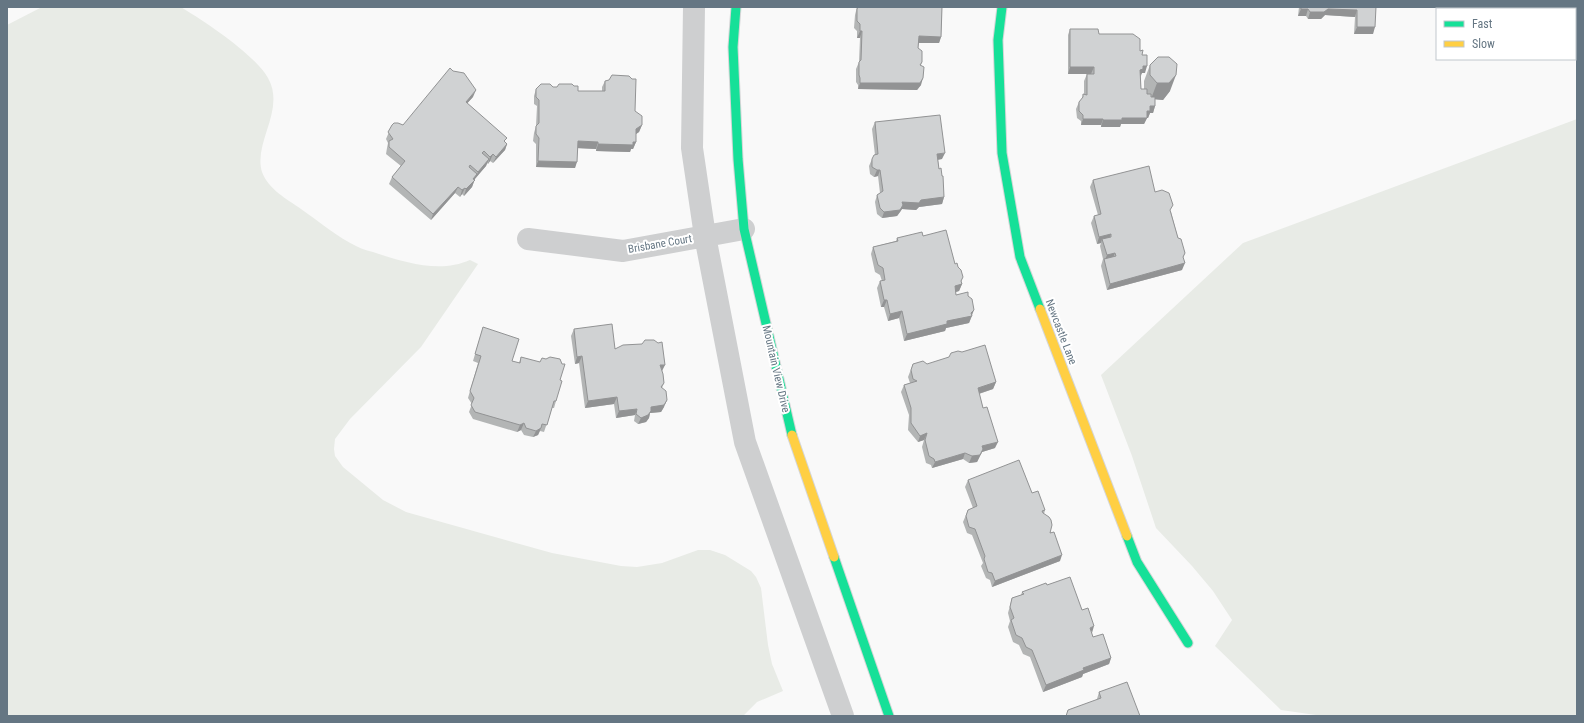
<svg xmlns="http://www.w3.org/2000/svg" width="1584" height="723" viewBox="0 0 1584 723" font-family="'Roboto Condensed',sans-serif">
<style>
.green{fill:#e8ebe6}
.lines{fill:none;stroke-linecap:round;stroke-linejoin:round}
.fast-casing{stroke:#d5d6d7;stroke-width:11}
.slow-casing{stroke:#d5d6d7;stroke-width:11}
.street{stroke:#cecfd0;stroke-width:22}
.fast{stroke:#16e098;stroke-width:9}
.slow{stroke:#ffcf43;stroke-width:9}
.wall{fill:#b3b5b5}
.shaded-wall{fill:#929394}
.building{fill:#d0d2d3;stroke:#929394}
.labels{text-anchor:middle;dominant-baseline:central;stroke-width:4;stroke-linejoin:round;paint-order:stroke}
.street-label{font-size:11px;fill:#657683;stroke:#fff}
</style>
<rect width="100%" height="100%" fill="#f9f9f9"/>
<path class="green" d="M42,7H181L184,9C207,23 255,55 268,78C286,110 253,142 262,172C268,189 287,199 301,209C317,220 339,238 356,246C363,250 371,251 379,254C407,263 441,273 470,260L478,264L421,347L350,419L335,439L334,449L335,456L343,467L383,500L406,512L552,553L621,566L637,567L662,563L698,550H710L725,555L751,571L756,577L761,588L768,645L772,664L783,691L757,702L743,716H7V25Z
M1577,119V716H1323L1281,710L1215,646L1232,620L1213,591L1192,566L1156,528L1132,456L1101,375L1243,243Z"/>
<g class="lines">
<g class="fast-casing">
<path id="fast" d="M736,7L733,47L738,159L744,229L792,435
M1002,7L998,40L1002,153L1020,257L1040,309
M1127,536L1137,562L1188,643
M834,557L889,716"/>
</g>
<g class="slow-casing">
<path id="slow" d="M1040,309L1127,536
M792,435L834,557"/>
</g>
<path class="street" d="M694,7L692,148L705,236L745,442L843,716
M528,239L623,251L744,229"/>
<use href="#fast" class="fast"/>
<use href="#slow" class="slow"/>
</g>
<path class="wall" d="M857,7H942L941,37L939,43H919L918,48L922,62L921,65V85L917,90L858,89V85L856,82V69L859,62L860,38H857V31L854,28L855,15Z
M1299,7H1376L1373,34H1354L1355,17L1325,15L1321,19H1308L1306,16H1298Z
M1446,7H1518V9H1446Z
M1070,29L1099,34L1140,51L1142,55L1145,73H1142L1141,76V89H1144V81L1150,65L1170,91L1163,100L1155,99V106L1153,113H1150L1148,118H1147L1144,124H1121L1120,127H1101V125H1081V121L1077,118L1076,109L1079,102L1082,99L1083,94L1084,95V81L1087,74H1091H1068V35Z
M605,81L635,111L642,125L639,132L636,134V142L633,149H631L630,152L596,151V149L578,148L575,168L536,167V144L533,141L534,133L536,126L537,106L534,104V96L536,89L557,87L578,91H602V87Z
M473,97L467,103L507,144L505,150L493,163L490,161L488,164L487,163L486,166L475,178L472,187L464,196L462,194L460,197L455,193L431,220L389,184L392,177L401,166L386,154L387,148L388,143L386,139L392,125H403Z
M875,122L942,159L938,160L939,169L944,197L942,204L919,207L916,210L902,209L900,212L897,216L882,218L877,214L875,202L877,195L880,193L878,176L874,177L870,174L869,166L872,159L875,155L872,129Z
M1093,180L1155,192L1171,212L1178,238L1185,253L1183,258L1182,270L1107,290L1101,266L1103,259L1100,246L1101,243L1097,244L1091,223L1094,216L1098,215L1090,187Z
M923,236L955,264L962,284L959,291L956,292V295L972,316L969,323L946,328L945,331L904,341L899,318L888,321L884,307H881L877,288L880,281H882L880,275L875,272L871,254L873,247L896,241L897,238Z
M483,327L512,361L519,363L521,357L560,380L556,401L554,408H552L544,432L540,431L538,435L533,437L524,435L521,430L517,432L473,419L469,412L472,404L468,398L478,363L473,361Z
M574,329L662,371L664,383L662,388L664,407L661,412L650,413L649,418L646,422L638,424L634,421L635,415L616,418L614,404L585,408L579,363L575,364L571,336Z
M913,364H927L996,382L993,389L979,394L995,448L982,452L977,462L969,463L963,459L932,468L931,465L926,463L922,447L924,440L918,442L908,430L909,415L901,392L904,385L910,383L908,377Z
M968,480L1032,493L1045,510L1044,514L1060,561L992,587L990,580L986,578L981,566L983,563L972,535L967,533L963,522L968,510L973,508L965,487Z
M1047,585L1082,610L1093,637L1111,658L1109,664L1083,674L1082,677L1043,692L1030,657L1023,654L1019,645L1013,642L1008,627L1010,621L1008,613L1012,598L1021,595L1022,592Z
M1099,692L1140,716L1097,699Z"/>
<path class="shaded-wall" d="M1381,7H1401V8Z
M1301,9H1308L1306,16H1298Z
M1328,9L1357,10L1355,17L1325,15L1321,19H1308L1310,12Z
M1357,27H1375L1373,34H1354Z
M860,31H862L860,38H857Z
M919,36L941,37L939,43H916Z
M1143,66H1147L1145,73H1142L1140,76V70Z
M1070,67H1094L1091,74H1068Z
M1176,75L1170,91L1163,100L1151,99L1157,83Z
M923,78L921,85L917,90L858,89L860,83Z
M476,90L473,97L463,108L466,102Z
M1150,106H1155L1153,113H1150L1148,118H1147L1144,124H1121L1120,127H1101L1103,120L1122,118L1147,111Z
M1083,119H1103L1101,125H1081Z
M642,125L639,132L633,136L636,129Z
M578,141L598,142L596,149L575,148Z
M633,142H636L633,149H631L630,152L596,151L598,144Z
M507,144L505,150L493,163L496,157Z
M945,153L942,159L934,160L937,154Z
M493,154L490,161L488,164L490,157Z
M489,159L486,166L475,179L478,172Z
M538,161L577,162L575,168L536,167Z
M877,170H880L878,176L874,177Z
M477,174L472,187L464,196L466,189L473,179Z
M458,187L455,193L431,220L433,214Z
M465,188L462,194L460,197L462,190Z
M944,197L942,204L919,207L916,210L902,209L900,212L897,216L882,218L884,212L902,202Z
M1111,234L1108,241L1102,239L1101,243L1097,244L1099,237Z
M1115,253L1112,260L1104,262L1107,255Z
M1185,263L1182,270L1107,290L1110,284Z
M963,277L960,284H962L959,291L952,293L955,286L961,281Z
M884,300H887L884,307H881Z
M974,310L969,323L946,328L945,331L904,341L907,334L971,313Z
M902,311L899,318L888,321L890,314Z
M582,356L579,363L575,364L577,357Z
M660,365H665L662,371Z
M996,382L993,389L975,395L978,388Z
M617,397L614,404L585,408L588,401Z
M667,400L664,407L661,412L650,413L649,418L646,422L638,424L641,418L651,407Z
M637,409L635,415L616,418L619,411Z
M524,423L521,430L517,432L520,425Z
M541,428L538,435L533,437L536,431Z
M927,433L924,440L918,442L920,436Z
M998,442L995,448L982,452L977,462L969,463L972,456L982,446Z
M965,453L963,459L932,468L935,462Z
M1062,555L1060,561L992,587L995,581Z
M1094,626L1092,633L1090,628Z
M1111,658L1109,664L1083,674L1082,677L1043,692L1046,685L1083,668Z"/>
<path class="building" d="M858,7H942L941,37L919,36L918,48L922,51V62L920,65L924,67L923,78L920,83H860V78L859,75V62L861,60L862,31H860V24L857,21V9Z
M1301,7H1376L1375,27H1357V10L1328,9L1324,12H1310L1308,9H1301Z
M1450,7H1518L1517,9H1451Z
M1070,29H1098L1099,34H1133L1140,39V51L1143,50L1142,55H1147V66H1143V69L1140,70L1141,89H1147V94H1151V97H1155V106H1150V111H1147V118H1122V120H1103V119H1083V115L1079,111V102L1083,97V94L1087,95V74H1094V67H1070Z
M1158,57H1169L1177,64L1176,75L1169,83H1157L1150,75V65Z
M450,68L453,71L464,73L476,90L466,102L507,138L504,141L507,144L496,157L493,154L490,157L484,151L482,153L489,159L478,172L470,165L469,167L477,174L473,179L475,180L466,189L465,188L462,190L458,187L433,214L392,177L405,161L389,147V141L393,139L388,132L392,125L394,123H398L403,125Z
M612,75L629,76L632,79H636L635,111L642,116V125L636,129V142H633V145L598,144V142L578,141L577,162L538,161L539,138L536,134V126L539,123V100L536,97V89L541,84H550L553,87H557L559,84H572L574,86H578V91H605V81L609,80Z
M940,115L945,153L937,154L939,169L941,168L942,176H943L944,197L921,200L919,203L902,202L903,205L900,210L884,212L880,208L877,195L883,191L880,170H877L872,167V159L874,155L878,154L875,122Z
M1149,166L1155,192L1162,190L1169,193L1173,205L1170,210L1178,238L1181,239L1185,253L1183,257L1185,263L1110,284L1104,259L1116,256L1115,253L1107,255L1102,239L1111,237V234L1099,237L1094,216L1101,214L1093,180Z
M946,230L955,264L957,263L958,267L961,270L963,277L961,281L962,284L955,286L956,295L968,292V296L972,299L974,310L971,313L972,316L947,321V324L907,334L902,311L890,314L887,300H884L880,281L885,280L883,268L878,265L873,247L898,241L897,238L922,232L923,236Z
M612,324L615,349L623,345L642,344L645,340H654L658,343L662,342L665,365H660L663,374L664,383L661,387L666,391L667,400L664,405L651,407V411L648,415L641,418L636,414L637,409L619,411L617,397L588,401L582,356L577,357L574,329Z
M483,327L519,339L512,361L520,363L521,357L540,362L542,358L546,359L550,357L560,359L562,364H565L560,380L562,381L556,401H554L547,425L542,424L541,428L536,431L526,428L524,423L520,425L475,412L471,405L474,398L470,391L481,356L475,354Z
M985,345L996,382L978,388L983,408L987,407L998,442L982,446L983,449L980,455L972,456L965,453L935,462L934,459L929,456L925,440L927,433L920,436L911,423V408L904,385L917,381L913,379L911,370L913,364L923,361L927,364L949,357L951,353L958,351L962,352Z
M1019,460L1032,493L1038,491L1045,510L1042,511L1043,513L1049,517L1051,520L1052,525L1050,533L1054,532L1062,555L995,581L992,573L988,572L984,559L985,556L975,529L969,527L966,516L968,510L977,506L968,480Z
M1070,577L1082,610L1088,608L1094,626L1090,628L1093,637L1103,634L1111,658L1083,668L1084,670L1046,685L1032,650L1026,647L1022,638L1016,635L1011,620L1014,618L1010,607L1012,598L1024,594L1022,592L1046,583L1047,585Z
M1127,682L1140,716H1066L1068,710L1101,698L1099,692Z"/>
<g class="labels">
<g class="street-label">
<text transform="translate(660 244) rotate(-10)">Brisbane Court</text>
<text transform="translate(1061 332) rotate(69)">Newcastle Lane</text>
<text transform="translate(776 369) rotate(77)">Mountain View Drive</text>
</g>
</g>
<rect width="1584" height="723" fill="none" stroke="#657683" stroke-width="16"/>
<rect x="1436" y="8" width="140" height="52" fill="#ffffff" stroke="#c1c8cd"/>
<rect x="1444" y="21" width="20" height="6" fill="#16e098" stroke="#c1c8cd"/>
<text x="1472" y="28" font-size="12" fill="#657683">Fast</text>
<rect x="1444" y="41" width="20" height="6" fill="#ffcf43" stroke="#c1c8cd"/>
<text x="1472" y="48" font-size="12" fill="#657683">Slow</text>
</svg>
